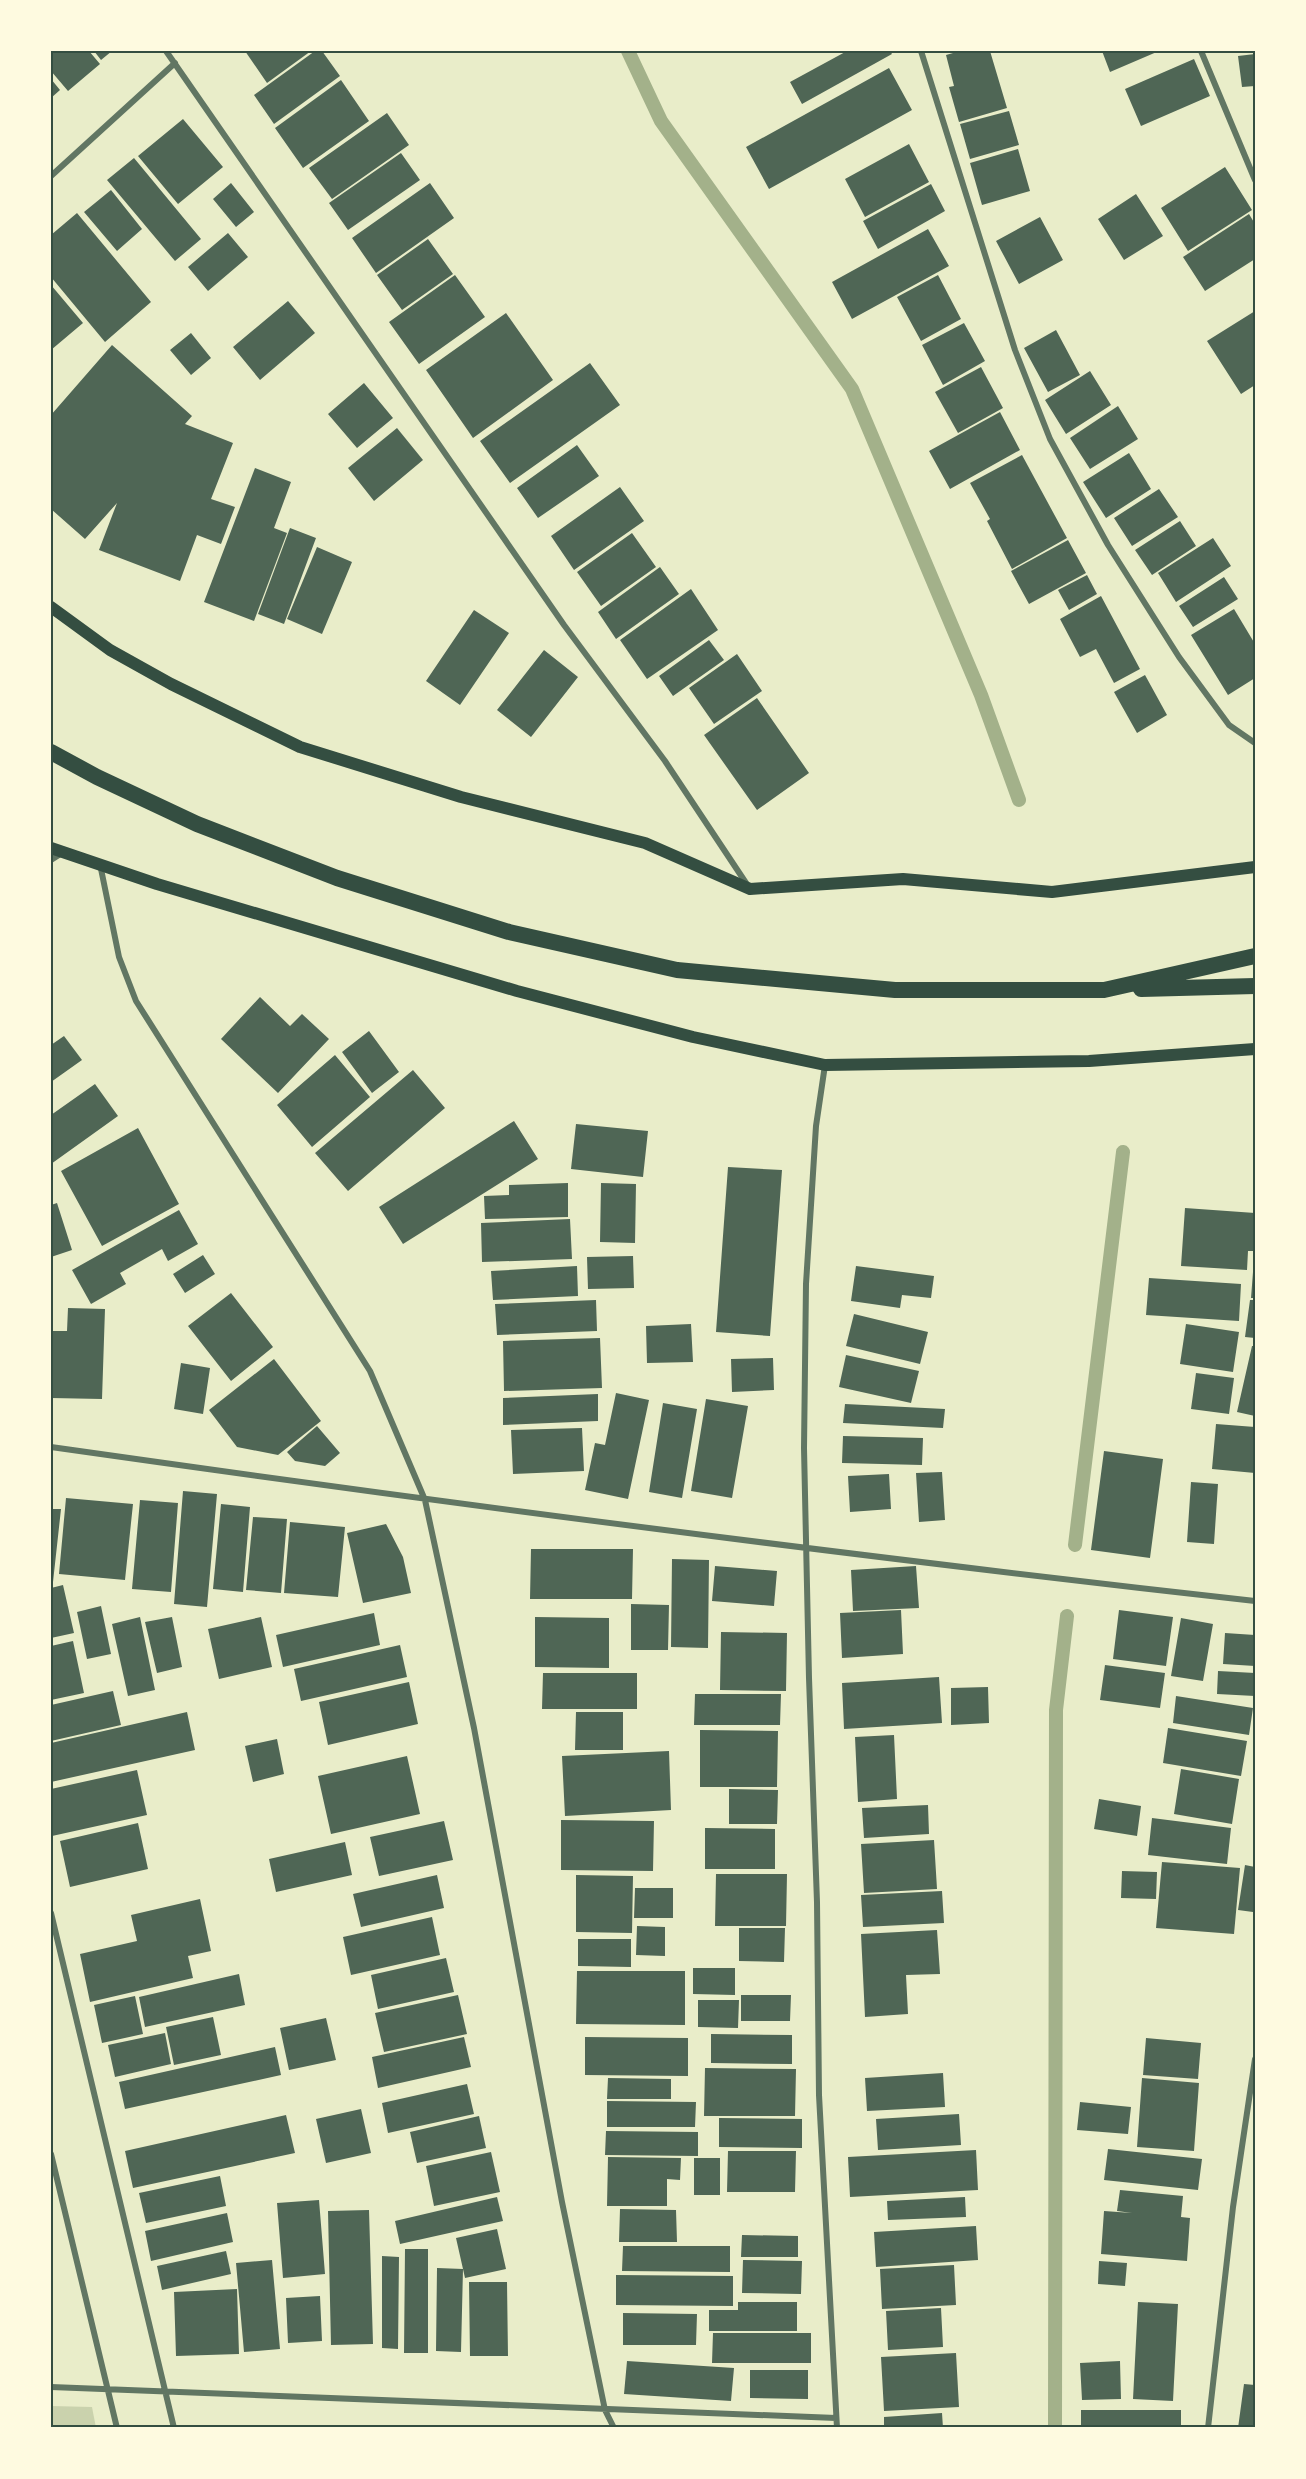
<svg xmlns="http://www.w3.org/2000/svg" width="1306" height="2479" viewBox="0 0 1306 2479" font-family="Poppins,sans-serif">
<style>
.green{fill:#cad2ad}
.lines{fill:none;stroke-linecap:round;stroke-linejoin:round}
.stream{stroke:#a3b18a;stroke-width:14}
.building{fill:#4f6655}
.minor{stroke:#617663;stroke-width:6}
.secondary{stroke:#344e41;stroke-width:12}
.trunk{stroke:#344e41;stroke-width:16}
.neatline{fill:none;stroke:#344e41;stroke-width:2}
</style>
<rect width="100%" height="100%" fill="#e9edc9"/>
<path class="green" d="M51,2406L92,2407L96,2428H51Z"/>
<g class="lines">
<path class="stream" d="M628,51L661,121L852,389L981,695L1019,800
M1075,1545L1123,1152
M1055,2428L1056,1710L1067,1616"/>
</g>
<path class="building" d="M51,51H89L100,64L68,91L51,71Z
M94,51H112L101,60Z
M245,51H311L267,83Z
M315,51H322L340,76L274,124L254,95Z
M847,51H890L892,54L802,104L790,82Z
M960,51H990L1007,108L959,122L949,87L954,86L946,55Z
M1102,51H1159L1110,72Z
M1255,54V86L1242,87L1238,56Z
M1194,59L1210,96L1141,126L1125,89Z
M889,68L912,110L769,189L746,147Z
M51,79L60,90L51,98Z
M341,80L369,121L303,168L275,128Z
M1009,111L1019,145L970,159L960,124Z
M387,113L409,145L332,199L309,168Z
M183,119L223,167L178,204L138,156Z
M909,144L929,182L865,217L845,179Z
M1018,149L1030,191L982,205L970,163Z
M401,153L420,180L348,230L329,203Z
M134,158L201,239L175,261L107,180Z
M1225,167L1252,210L1188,251L1161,208Z
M231,183L254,212L236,227L213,199Z
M430,183L454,218L376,273L352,238Z
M931,184L945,211L878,249L863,221Z
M111,190L142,229L117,251L84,212Z
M1136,194L1163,236L1124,260L1098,219Z
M77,213L151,302L105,342L51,277V235Z
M1249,214L1255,224V259L1205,291L1183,257Z
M1040,217L1063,260L1019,284L996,241Z
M928,229L949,266L852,319L832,282Z
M228,233L248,257L208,291L188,267Z
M428,239L453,274L402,310L377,275Z
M455,275L485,317L419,364L389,322Z
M938,275L961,319L921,341L897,297Z
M51,285L83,323L51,350Z
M288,301L315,333L260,380L233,347Z
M1255,311V385L1241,394L1207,341Z
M506,313L553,380L473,438L426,370Z
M964,323L985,361L943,385L922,345Z
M1056,330L1080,375L1048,392L1024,348Z
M191,333L211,358L191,375L170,350Z
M112,345L192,416L185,424L233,443L211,499L235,507L221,544L197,535L180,581L99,550L117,503L85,539L51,509V415Z
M590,363L620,405L510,483L480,441Z
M981,367L1003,408L958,433L935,392Z
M1090,371L1111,405L1066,434L1045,400Z
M364,383L393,418L357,448L328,414Z
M1118,406L1138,439L1090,469L1070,438Z
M1000,412L1020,450L950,489L929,451Z
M397,428L423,460L374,501L348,468Z
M577,445L599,476L538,518L517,488Z
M1129,453L1151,489L1106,518L1083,482Z
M1022,455L1067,538L1012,569L987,521L990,519L970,483Z
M255,468L291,482L274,528L287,533L254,621L204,602Z
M620,487L644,521L574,570L551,536Z
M1159,489L1178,517L1132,546L1114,518Z
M1180,521L1196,546L1152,575L1135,550Z
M290,528L316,538L284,624L258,614Z
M632,533L656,567L601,606L577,572Z
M1213,538L1231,566L1176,602L1158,573Z
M1068,540L1086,573L1029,604L1011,571Z
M317,547L352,562L322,634L287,619Z
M660,567L679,594L616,639L598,612Z
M1087,575L1097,594L1069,610L1058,590Z
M1224,577L1238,599L1193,627L1179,606Z
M691,589L718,630L647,679L620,640Z
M1101,596L1140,669L1114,683L1096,649L1080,657L1060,619Z
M1234,609L1255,644V678L1228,695L1191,635Z
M474,610L509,633L460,705L426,681Z
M709,640L724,660L673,696L659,676Z
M544,650L578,677L531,737L497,710Z
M737,654L762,691L714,724L689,688Z
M1145,675L1167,715L1137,733L1114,692Z
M757,698L809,773L757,810L704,735Z
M260,997L290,1026L302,1014L329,1039L278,1093L221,1039Z
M369,1031L399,1072L372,1093L342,1052Z
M64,1036L82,1060L51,1082V1045Z
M335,1055L370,1097L312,1147L277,1105Z
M413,1070L445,1108L348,1191L315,1153Z
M95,1084L118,1116L51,1164V1115Z
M514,1121L538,1159L403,1244L379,1207Z
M576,1124L648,1131L643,1177L571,1169Z
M138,1128L179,1204L102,1246L61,1171Z
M728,1167L782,1170L770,1336L716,1332Z
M568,1183V1217L485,1219L484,1196L509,1195V1185Z
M601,1183L636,1184L635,1243L600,1242Z
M57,1203L72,1250L51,1257V1205Z
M1185,1208L1255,1213V1251H1248L1247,1270L1181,1266Z
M179,1210L198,1244L168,1261L162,1249L120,1273L126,1284L91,1304L72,1270Z
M570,1219L572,1259L482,1262L481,1223Z
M203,1255L215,1274L185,1293L173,1274Z
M633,1256L634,1288L588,1289L587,1257Z
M577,1266L578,1296L493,1300L491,1271Z
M856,1266L934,1276L931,1298L902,1295L900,1308L851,1301Z
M1253,1272H1255V1298H1251Z
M1149,1278L1241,1284L1239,1321L1146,1315Z
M231,1293L273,1347L231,1381L188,1326Z
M596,1300L597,1331L497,1335L495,1304Z
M1250,1300H1255V1338L1245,1337Z
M68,1308L105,1309L102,1399L51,1398V1331H67Z
M854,1314L928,1332L920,1364L846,1346Z
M691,1324L693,1362L647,1363L646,1326Z
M1186,1324L1239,1332L1233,1372L1180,1364Z
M600,1338L602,1388L504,1391L503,1341Z
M1252,1346H1255V1416L1237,1412Z
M846,1355L919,1371L911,1403L839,1387Z
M773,1358L774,1390L732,1392L731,1359Z
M274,1359L321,1421L278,1455L237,1447L209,1410Z
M181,1363L210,1368L203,1414L174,1409Z
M1196,1373L1234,1378L1229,1414L1191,1409Z
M616,1393L649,1400L628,1499L585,1490L595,1443L605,1445Z
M598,1394V1421L503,1425V1398Z
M706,1399L748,1406L732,1498L691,1491Z
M663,1403L697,1409L682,1498L649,1492Z
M845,1404L945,1409L943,1428L843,1423Z
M1216,1424L1255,1427V1473L1212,1469Z
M317,1426L340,1453L325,1466L295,1461L287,1452Z
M582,1428L584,1471L513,1474L511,1430Z
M843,1436L923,1438L922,1465L842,1463Z
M1104,1451L1163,1459L1150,1558L1091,1550Z
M942,1472L945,1520L919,1522L916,1473Z
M889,1474L891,1509L850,1512L848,1476Z
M1191,1482L1218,1484L1214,1544L1187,1542Z
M183,1491L217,1494L207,1607L174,1604Z
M66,1498L133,1504L125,1580L59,1574Z
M140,1500L178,1503L171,1592L132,1589Z
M221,1504L250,1507L243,1592L213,1589Z
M51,1509H61L53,1582H51Z
M253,1517L287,1519L281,1593L246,1590Z
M290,1522L345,1527L338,1597L284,1593Z
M386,1524L403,1557L411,1593L363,1603L347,1533Z
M531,1549H633L632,1599H530Z
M672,1559L709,1560L708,1648L671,1647Z
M715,1566L777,1571L774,1606L712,1601Z
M916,1566L919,1608L853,1611L851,1570Z
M63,1585L74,1633L51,1638V1588Z
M631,1604L669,1605L668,1650H631Z
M101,1606L111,1654L87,1659L77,1612Z
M901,1610L903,1654L842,1658L840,1613Z
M1119,1610L1173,1617L1166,1666L1113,1659Z
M374,1613L380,1645L283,1667L276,1635Z
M140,1617L155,1690L128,1696L112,1624Z
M172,1617L182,1667L157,1673L145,1622Z
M261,1617L272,1667L219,1679L208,1629Z
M535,1617L609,1618V1668L535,1667Z
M1181,1618L1213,1624L1203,1681L1171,1676Z
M721,1632L787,1633L786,1691L720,1690Z
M1225,1633L1255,1635V1666L1223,1664Z
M73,1641L84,1693L51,1700V1646Z
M400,1645L407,1677L301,1701L294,1669Z
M1105,1665L1165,1673L1160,1708L1100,1700Z
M1218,1671L1255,1673V1696L1217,1694Z
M543,1673H637V1709H542Z
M939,1677L942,1723L844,1729L842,1683Z
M409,1682L418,1724L328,1745L319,1702Z
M988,1687L989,1723L951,1725V1688Z
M113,1691L121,1725L51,1741V1705Z
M695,1694H781L780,1725H694Z
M1176,1696L1253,1708L1249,1735L1173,1723Z
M187,1712L195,1750L51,1782V1743Z
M576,1712H623V1750H575Z
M1168,1728L1247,1741L1241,1776L1163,1763Z
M700,1730L778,1731L777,1787H700Z
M894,1735L897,1799L858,1802L855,1737Z
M277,1739L284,1774L253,1782L245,1746Z
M669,1751L671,1810L565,1816L562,1756Z
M407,1756L420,1814L331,1834L318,1776Z
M1181,1769L1239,1779L1232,1824L1174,1814Z
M137,1770L147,1815L52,1836L51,1789Z
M729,1789L778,1790L777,1824H729Z
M1099,1799L1141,1806L1137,1836L1094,1829Z
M928,1805L929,1834L864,1838L862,1808Z
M1152,1818L1231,1828L1227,1864L1148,1855Z
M561,1820L654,1821L653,1871L561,1870Z
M444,1821L453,1860L379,1876L370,1837Z
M138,1823L148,1869L70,1887L60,1841Z
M705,1828L775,1829V1869H705Z
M934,1840L937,1889L864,1893L861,1844Z
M345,1842L352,1875L276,1892L269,1859Z
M1162,1862L1240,1868L1234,1934L1156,1928Z
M1245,1865L1255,1867L1253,1912L1238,1910Z
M1122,1871L1157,1872L1156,1899L1121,1898Z
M716,1874H787L786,1926H715Z
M437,1875L444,1908L361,1927L353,1894Z
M576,1875L633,1876L632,1933L576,1932Z
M635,1888H673V1918H634Z
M942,1891L944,1923L863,1927L861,1895Z
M200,1899L211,1951L188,1956L193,1978L90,2002L80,1954L137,1941L131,1915Z
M432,1917L440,1955L351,1975L343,1937Z
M637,1926L665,1927V1956L636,1955Z
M739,1928H785L784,1962L739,1961Z
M937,1930L940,1974L906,1975L908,2014L865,2017L861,1934Z
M578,1939H631V1967L578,1966Z
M446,1958L454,1992L378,2009L371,1975Z
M693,1968H735V1995L693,1994Z
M577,1971H685V2025L576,2024Z
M239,1974L245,2005L145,2027L139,1997Z
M458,1995L467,2034L384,2052L375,2013Z
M741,1995H791L790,2021H741Z
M135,1996L143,2034L102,2043L94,2005Z
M698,2000H739L738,2028L698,2027Z
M213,2017L221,2055L174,2065L166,2027Z
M326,2018L336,2060L289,2070L280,2028Z
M165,2033L171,2064L115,2077L108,2045Z
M711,2034L792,2035V2064L711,2063Z
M464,2037L471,2067L378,2088L372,2057Z
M585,2037L688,2038V2076L585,2075Z
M1146,2038L1201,2043L1198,2079L1143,2075Z
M275,2047L281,2075L125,2109L119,2082Z
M705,2068L796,2069L795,2116H704Z
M943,2073L945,2107L867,2111L865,2078Z
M608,2078L671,2079V2099H607Z
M1142,2078L1199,2083L1194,2151L1137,2147Z
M467,2084L474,2114L388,2133L382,2103Z
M607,2101L696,2102L695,2127H607Z
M1080,2102L1131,2107L1128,2134L1077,2130Z
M361,2109L371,2153L326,2163L316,2119Z
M959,2114L961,2145L878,2150L876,2119Z
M286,2115L295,2153L133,2188L125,2151Z
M479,2116L486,2148L417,2163L410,2132Z
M719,2118L802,2119V2148L719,2147Z
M606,2131L698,2132V2156L605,2155Z
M1108,2149L1202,2159L1198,2190L1104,2180Z
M976,2150L978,2190L850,2197L848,2157Z
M728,2151H796L795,2192H727Z
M491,2152L500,2192L434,2206L426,2166Z
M608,2157L681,2158L680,2180L667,2179V2206H607Z
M694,2158H720V2195H694Z
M220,2176L226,2206L146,2223L139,2193Z
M1120,2190L1183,2196L1181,2217L1190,2218L1187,2261L1101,2254L1104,2211L1132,2213L1117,2211Z
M497,2197L503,2221L400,2244L395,2221Z
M965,2197L966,2217L888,2220L887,2201Z
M319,2200L325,2274L283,2278L277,2203Z
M620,2209L676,2210L677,2242H619Z
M369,2210L373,2344L331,2345L328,2211Z
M227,2213L233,2242L151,2261L145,2231Z
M976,2226L978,2260L876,2267L874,2232Z
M497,2229L506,2269L465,2278L463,2269L461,2352L436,2351L437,2268L463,2269L456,2238Z
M742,2235L798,2236V2257H741Z
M623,2246H730V2272L622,2271Z
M405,2249H428V2353H404Z
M226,2251L231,2274L162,2290L157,2266Z
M382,2256L399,2257L398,2349L382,2348Z
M272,2260L280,2349L244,2352L236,2263Z
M743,2260L802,2261L801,2294L742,2293Z
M1099,2261L1127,2263L1125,2286L1098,2284Z
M954,2265L956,2305L882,2309L880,2269Z
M616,2275L733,2276V2306L616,2305Z
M469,2282H507L508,2356H470Z
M237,2289L239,2354L176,2356L174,2292Z
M320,2296L322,2341L288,2343L286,2298Z
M738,2302H797V2331H709V2310H738Z
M1138,2302L1178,2304L1173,2401L1133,2399Z
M941,2308L943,2347L888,2350L886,2311Z
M623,2313L697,2314L696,2345H623Z
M713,2333H811V2363H712Z
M956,2353L959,2407L884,2411L881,2357Z
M627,2361L734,2368L731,2401L624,2394Z
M1120,2361L1121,2399L1082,2400L1080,2363Z
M750,2370H808V2399L750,2398Z
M1244,2384L1255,2385V2428H1238Z
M1081,2410H1181V2428H1081Z
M942,2413L943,2428H884V2417Z"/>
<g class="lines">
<path class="minor" d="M166,51L564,625L665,761L748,886
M921,51L1015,350L1050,439L1108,545L1179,657L1229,725L1255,743
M1201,51L1255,180
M51,176L175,63
M51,860L62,853
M100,864L119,957L136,1001L370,1371L425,1500L474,1728L562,2202L605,2410L614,2428
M825,1065L816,1126L806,1284L804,1448L809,1678L817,1902L819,2095L837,2428
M51,1447C452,1504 853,1556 1255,1601
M51,1913L174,2428
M51,2154L117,2428
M51,2387L836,2418
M1208,2428L1233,2207L1255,2059"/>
<path class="secondary" d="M51,607L110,650L171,684L300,747L461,797L645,843L750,889L903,879L1052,892L1255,867
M51,848L157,884L517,991L693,1037L825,1065L1089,1061L1255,1049"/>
<path class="trunk" d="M51,752L97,777L197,824L337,878L509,932L677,970L895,990H1104L1255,956
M1141,989L1255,986"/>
</g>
<rect width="1306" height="2479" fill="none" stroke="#fefae0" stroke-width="105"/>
<rect x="52" y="52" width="1202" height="2374" class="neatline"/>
</svg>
